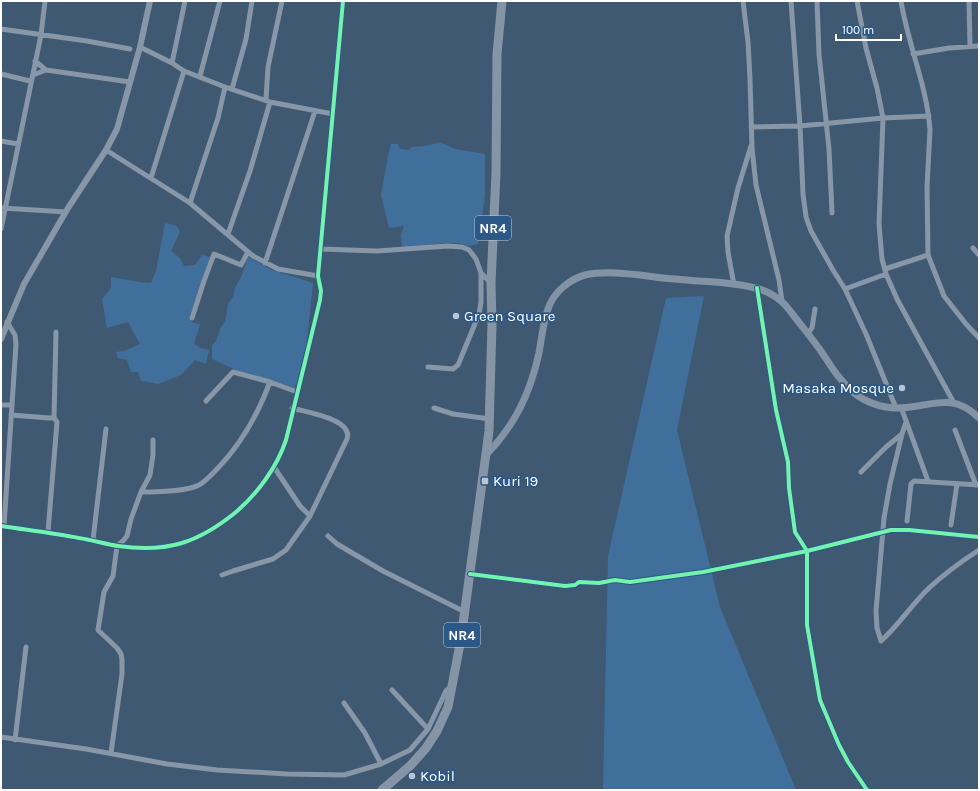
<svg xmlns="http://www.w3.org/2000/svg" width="980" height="791" viewBox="0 0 980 791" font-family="Karla,sans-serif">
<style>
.green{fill:#406f9c}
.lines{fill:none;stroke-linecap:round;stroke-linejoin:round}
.minor{stroke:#8797a8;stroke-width:5}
.tertiary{stroke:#8797a8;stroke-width:6}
.secondary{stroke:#8193a4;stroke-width:7}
.trunk{stroke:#8695a6;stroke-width:9}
.cycleway-casing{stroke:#2b5887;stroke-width:6}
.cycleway{stroke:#73f3ae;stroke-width:4}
.poi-dot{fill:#bcc5ce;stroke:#2b5887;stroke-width:1.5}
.labels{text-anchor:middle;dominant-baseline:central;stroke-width:3.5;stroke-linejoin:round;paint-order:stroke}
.shield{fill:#2b5887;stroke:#bfcddb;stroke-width:1}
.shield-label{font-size:14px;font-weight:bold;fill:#fff}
.poi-label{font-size:15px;fill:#fff;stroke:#2b5887;text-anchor:start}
</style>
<rect width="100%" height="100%" fill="#405972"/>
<path class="green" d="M440,142L455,149L485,154V196L478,244L468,246L459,243H444L402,249L401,235L404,226L389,228L381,195L388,156L391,144H398L400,149L409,150L411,147L426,146Z
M165,223L177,226L180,232L171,251L180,258L184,266L195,265L202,255L210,257L190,315L191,322L200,324L194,344L201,348L209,350L206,364L195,360L181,375L158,384L141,381L138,372H131L127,360L118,358L116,352L124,351L140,344L128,322L107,328L102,299L111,288V277L140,282L151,283L156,271Z
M248,257L272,270L313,283L305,359L298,385H295V389L286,385L238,371L212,359V345L216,341L221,327L225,322L228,304L234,295V290L242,275Z
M704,296L677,430L720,607L796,790H603L608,556L666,298Z"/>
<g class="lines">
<path class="minor" d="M743,1L748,42L750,79L752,148L756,185L779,280L782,301
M791,1L800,126L803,194L806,217L811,231L833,270L845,289L866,334L896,408
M817,1L819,54L829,149L832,213
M857,1L866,48L877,88L883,118L879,224L882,259L886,274L897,299L954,403
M901,1C908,45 927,86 930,130L927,187L928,255L944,296L966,324L979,338
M969,1L970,46
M1,29L87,41L130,49
M140,47L172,63L184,71L225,87L270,102L333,114
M913,54L949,48L979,46
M35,61L46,70
M172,63L185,1
M1,74L30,81
M33,75L46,70L130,82
M200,76L220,1
M232,89L246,39L252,1
M266,99L268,67L282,1
M751,127L800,126L883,118L929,116
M1,141L18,144
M106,150L190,203L253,256L278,269L318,276
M151,178L184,71
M190,203L218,118L225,87
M2,208L66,212
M1,229L41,35L45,1
M228,234L250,171L270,102
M973,248L979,255
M320,249L377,251L448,246L462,247L469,250L476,259L481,273L491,283
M265,263L315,111
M885,269L928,255
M734,285L728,252L727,236L738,188L751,146
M757,288L776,410L788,462L789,488L795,532L807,551V625L820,700L839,745L848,762L867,790
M845,289L886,274
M192,318L204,281L214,254L241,265L248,252
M808,333L812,328L815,309
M428,367L453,369L458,365L479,314L481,302V273
M206,401L233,372L270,382
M1,405H11
M901,407L928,481
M434,408L453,414L490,419
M11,415L49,418H54L57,422L48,532
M54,418L56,332
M906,422L902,434L890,484L884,518L876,611L877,628L881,641C899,625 912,604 929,588C944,574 962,561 979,550
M955,430L976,485
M274,467L300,506L310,516
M861,472L886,447L902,434
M141,492C155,492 187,491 199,485C206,481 212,474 218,468C241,444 258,414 270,382L297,392
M907,521L911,484L914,481L979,485
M951,525L957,484
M1,526C27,530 53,533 79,538C92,540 105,544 118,546C167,553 198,543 236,512C258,493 277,467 286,440L320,300L321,291L318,276L343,1
M4,526L16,344L15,335L7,322
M328,536L337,544L383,571L465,612
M93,540L106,429
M470,574L565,586L575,585L579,582L599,583L615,580L630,582L703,572L807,551L891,530H909L979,537
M222,575L233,571L273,559L286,550L310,516L347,439C354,419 305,412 292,408
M392,690L428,729
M344,703L365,733L381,764
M1,737L86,749L167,764L217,770L287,774L344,775L381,764L410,750L428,729L446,691L451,686
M15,740L26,647
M111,753L122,674V660L121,654L117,648L98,630L104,592L113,576L117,546L123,541L127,536L131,519L141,492L150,475L153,455V440"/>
<path class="tertiary" d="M1,339L24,284L68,208L106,150L117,129L140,47L150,1"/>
<path class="secondary" d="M486,455C515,425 530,394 539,353C542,337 543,319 550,304C556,291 570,279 585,275C611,269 648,277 675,279C700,282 727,281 751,287C762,289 773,294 781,301C786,305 790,311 794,316C804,329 814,341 823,354C832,368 840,381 854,393C865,402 882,408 897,408C930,408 951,390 979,418"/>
<path class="trunk" d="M382,790L411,765L426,748L437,731L448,707L461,639L489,431L492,324L491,283L496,173L497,54L502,1"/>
<g class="cycleway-casing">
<path id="cycleway" d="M757,288L776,410L788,462L789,488L795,532L807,551V625L820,700L839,745L848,762L867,790
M1,526C27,530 53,533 79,538C92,540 105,544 118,546C167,553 198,543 236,512C258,493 277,467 286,440L320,300L321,291L318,276L343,1
M470,574L565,586L575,585L579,582L599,583L615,580L630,582L703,572L807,551L891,530H909L979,537"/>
</g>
<use href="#cycleway" class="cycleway"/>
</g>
<g class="poi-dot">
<circle cx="456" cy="316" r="4"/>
<circle cx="902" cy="388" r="4"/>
<rect x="481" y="477" width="8" height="8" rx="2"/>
<circle cx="412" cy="776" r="4"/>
</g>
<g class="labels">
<g class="shield">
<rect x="475" y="216" width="36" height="24" rx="3"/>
<rect x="444" y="623" width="36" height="24" rx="3"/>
</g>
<g class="shield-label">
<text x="493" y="228">NR4</text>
<text x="462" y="635">NR4</text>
</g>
<g class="poi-label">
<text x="464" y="316">Green Square</text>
<text x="894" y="388" text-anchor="end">Masaka Mosque</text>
<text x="493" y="481">Kuri 19</text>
<text x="420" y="776">Kobil</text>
</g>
</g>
<rect width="980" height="791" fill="none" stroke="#ffffff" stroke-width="4"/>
<path d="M836 34v6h65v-6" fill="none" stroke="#ffffff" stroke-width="2"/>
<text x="842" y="34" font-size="12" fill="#ffffff" stroke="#2b5887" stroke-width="3" paint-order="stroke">100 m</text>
</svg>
